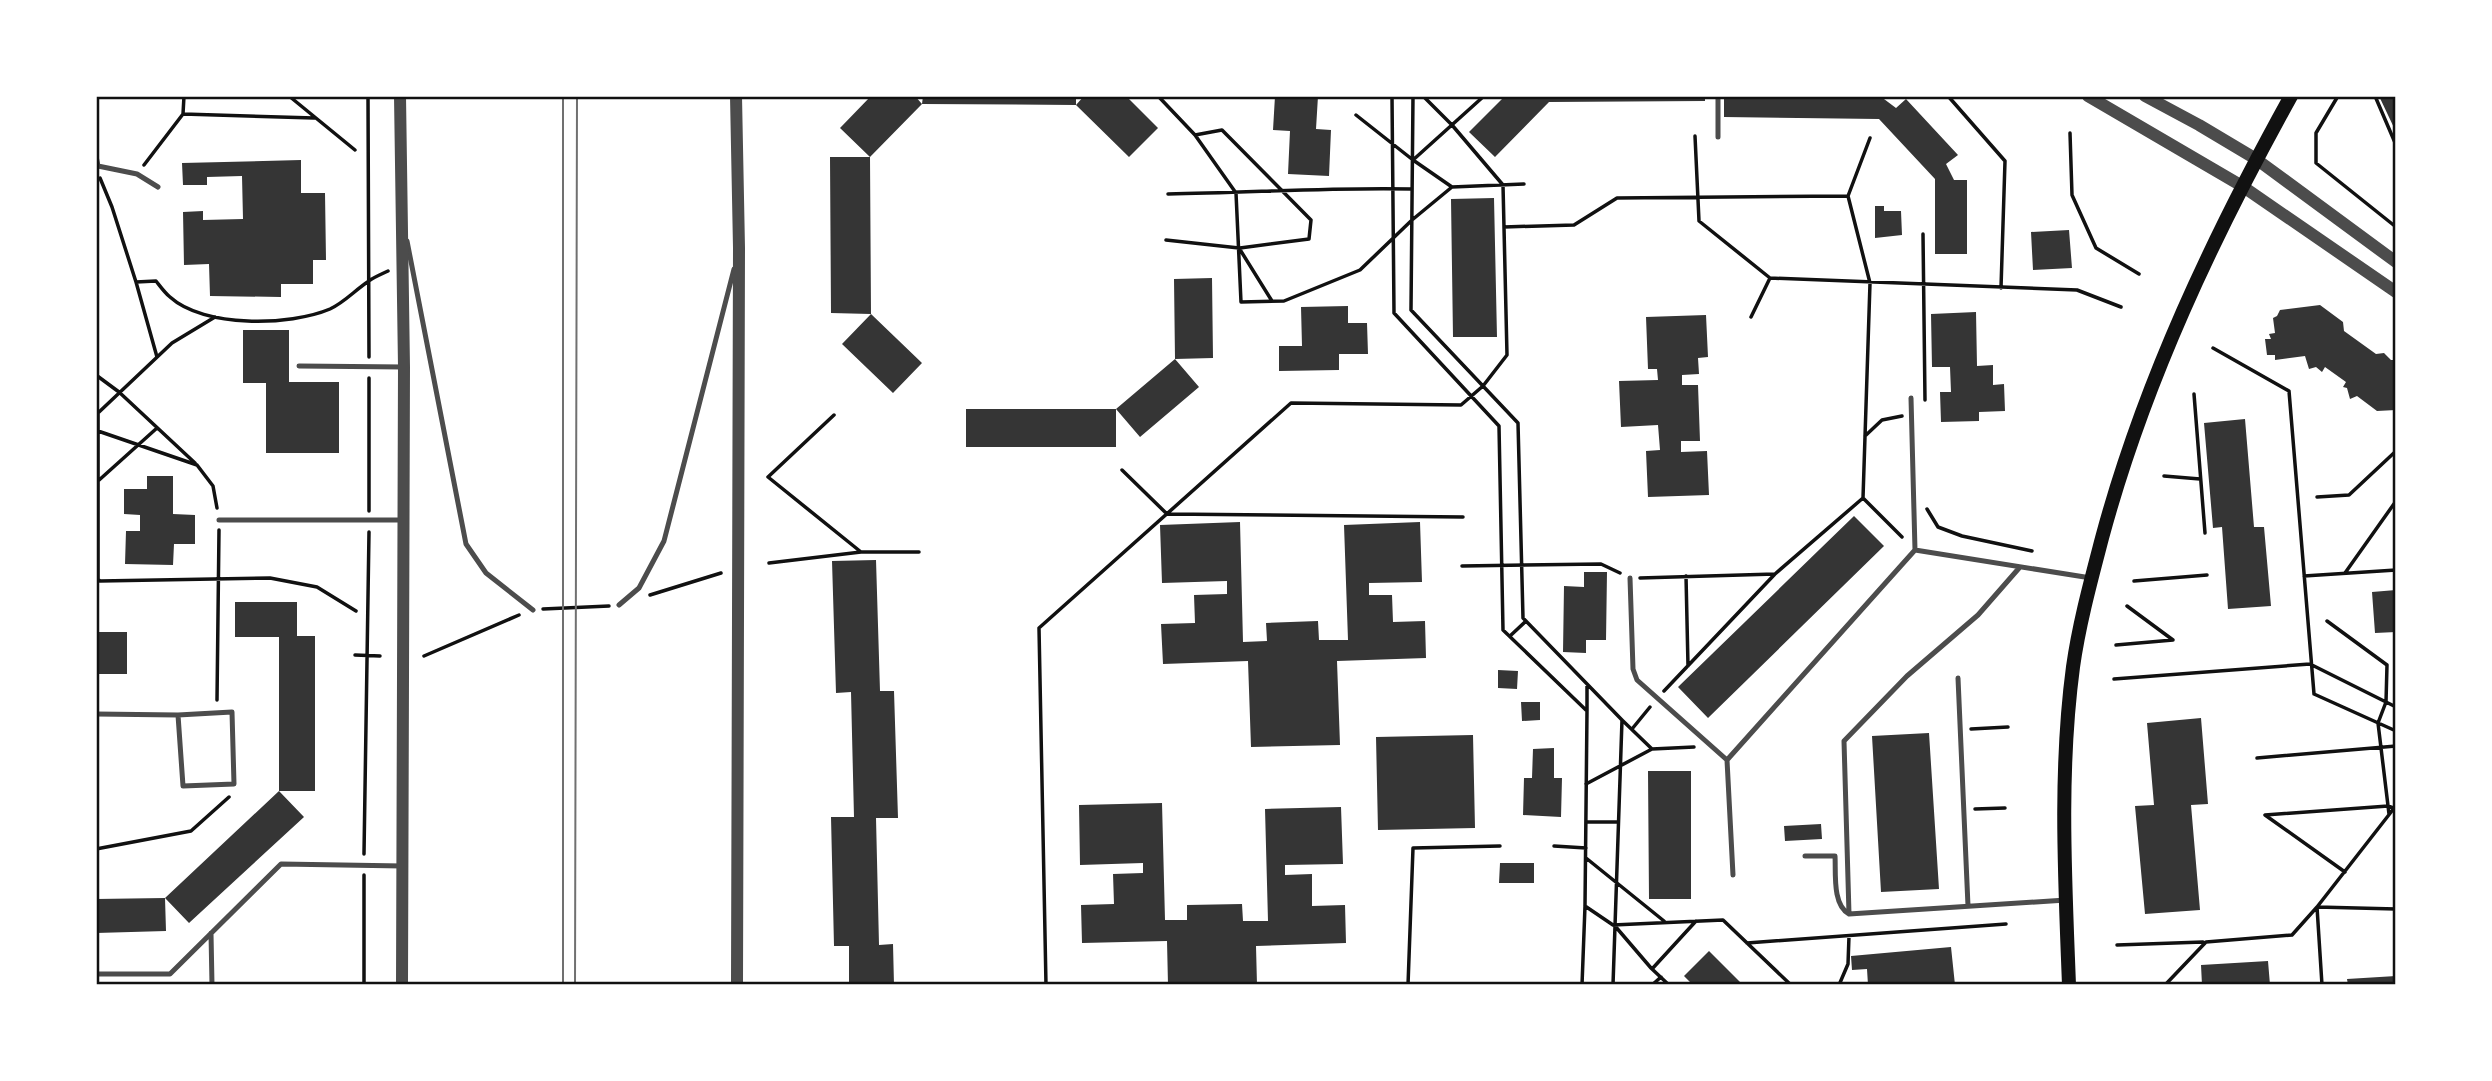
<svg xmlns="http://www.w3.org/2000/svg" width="2492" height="1081" viewBox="0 0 2492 1081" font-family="'Open Sans',sans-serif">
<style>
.building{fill:#353535}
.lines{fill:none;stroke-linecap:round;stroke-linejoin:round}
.path{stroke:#111;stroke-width:3.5}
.service{stroke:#4c4c4c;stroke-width:5}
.tertiary{stroke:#4c4c4c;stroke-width:12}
.secondary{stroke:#111;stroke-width:14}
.tram{stroke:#707070;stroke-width:2}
.neatline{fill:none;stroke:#111;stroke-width:2.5}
</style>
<rect width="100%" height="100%" fill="#fff"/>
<path class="building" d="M871,96H915L922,104L870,157L840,128Z
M923,96H1076V105L1084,96H1126L1158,128L1129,157L1076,105L922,104Z
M1275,96H1318L1316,129L1331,130L1329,176L1288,174L1290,131L1273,130Z
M1505,96H1705V101L1549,102L1495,157L1469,132Z
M1724,96H1880L1896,108L1906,99L1958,155L1946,164L1954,180H1967V254H1935V179L1879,119L1724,117Z
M2379,96H2396V132Z
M830,157H870L871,314L831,313Z
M301,160V193H325L326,260H313V284H281V297L210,296L209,264L184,265L183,212L203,211V220L243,219L242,176L207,177V185H183L182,163Z
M1494,198L1497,337H1453L1451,199Z
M1875,206H1884V211H1901L1902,235L1875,238Z
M2069,230L2072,268L2033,270L2031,232Z
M1212,278L1213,358L1175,359L1174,279Z
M2320,305L2343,322L2344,331L2376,354L2384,353L2391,360H2396V410L2377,411L2357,396L2350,399L2347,388L2343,387L2346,382L2325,367L2322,372L2316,367L2309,369L2305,356L2275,360V355H2267L2265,339H2271L2269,334L2275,333L2273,318L2277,316L2280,310Z
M1348,306V323H1367L1368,354H1339V370L1279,371V346H1302L1301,307Z
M1976,312L1977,366L1993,365V385L2004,384L2005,411L1979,412V421L1941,422L1940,392H1951L1950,367H1932L1931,314Z
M871,314L922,363L893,393L842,344Z
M1706,315L1708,357L1698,358L1699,374L1682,375V385H1698L1700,441H1681V452L1707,451L1709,495L1648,497L1646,451L1660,450L1658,425L1621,427L1619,381L1658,380L1657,369H1648L1646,317Z
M243,330H289V382H339V453H266V383H243Z
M1175,359L1199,387L1140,437L1116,409Z
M966,409H1116V447H966Z
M2245,419L2254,527H2264L2271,606L2228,609L2222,527L2213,528L2204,423Z
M147,476H173V514L195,515V544H174L173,565L125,564L126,531H140V515L124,514V489H147Z
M1854,516L1884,546L1708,718L1678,687Z
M1240,522L1243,642L1267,641L1266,623L1318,621L1319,640H1348L1344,525L1420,522L1422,582L1369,583V595H1392L1393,622L1425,621L1426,658L1337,661L1340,745L1251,747L1248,661L1163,664L1161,624L1195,623L1194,595L1227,594V581L1162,583L1160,525Z
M876,560L880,691H894L898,818H876L879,945L893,944L894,985H849V946H834L831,817H854L851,692L836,693L832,561Z
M1584,572H1607L1606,640H1586V653L1563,652L1564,586L1584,587Z
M2396,590V632L2375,633L2372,592Z
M235,602H297V636H315V791H279V637H235Z
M96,632H127V674H96Z
M1498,670L1518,671L1517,689L1498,688Z
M1521,702H1540V720L1522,721Z
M2201,718L2208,804L2191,805L2200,910L2145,914L2135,806L2154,805L2147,723Z
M1929,733L1939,889L1881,892L1872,736Z
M1473,735L1475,828L1378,830L1376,737Z
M1554,748V778H1562L1561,817L1523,815L1524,778H1532L1533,749Z
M1648,771H1691V899H1649Z
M279,791L304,817L189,923L165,898Z
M1162,803L1165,920H1187V905L1242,904L1243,921H1268L1265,809L1341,807L1343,864L1285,865V875L1312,874V906L1345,905L1346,943L1256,946L1257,985H1168L1167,941L1082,943L1081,905L1114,904L1113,874L1143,873V863L1080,865L1079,805Z
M1821,824L1822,839L1785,841L1784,826Z
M1500,863H1534V883H1499Z
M165,898L166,931L96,933V899Z
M1951,947L1955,985H1868L1867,969L1852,970L1851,956Z
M1709,951L1743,985H1693L1684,976Z
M2268,961L2270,985H2202L2201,965Z
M2396,976V985H2348L2347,979Z"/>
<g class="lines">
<path class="path" d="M289,96L355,150
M368,96L369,357
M1158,96L1195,135L1222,130L1311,220L1309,239L1240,248
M1392,96L1394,313L1499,426L1503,630L1587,711L1585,906L1582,985
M1413,96L1411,310L1518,423L1523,618L1622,720L1613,985
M1948,96L2005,161L2001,288
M2338,96L2316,133V163L2396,227
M2375,96L2396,145
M183,114L314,118
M1356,115L1413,160L1452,187
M2070,133L2072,195L2096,248L2139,274
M1195,135L1236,193L1241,302L1284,301L1360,270L1412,220L1452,187L1524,184
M1695,136L1699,221L1770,278L2077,290L2121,307
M1870,138L1848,196L1870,283L1863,498L1902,537
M1413,160L1484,96
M144,165L183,114L184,96
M100,178L112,207L136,282L156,281C160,286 165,293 170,297C204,328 290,326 330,309C345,302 355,290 369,281C374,277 382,274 388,271
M1168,194C1249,193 1331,187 1412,189
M1504,227L1574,225L1617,198L1847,196
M1923,234L1925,400
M1166,240L1239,248L1272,301
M136,282L157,357
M1751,317L1770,278
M2213,348L2289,391L2314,694L2396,731
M96,375L119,392L195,463
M2194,394L2205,533
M98,413V581
M98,413L172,343L215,317
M834,415L768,477L861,552
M98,431L197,465L213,486L217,508
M1865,436L1882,420L1902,416
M1122,470L1167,514L1463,517
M2164,476L2200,479
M98,481L157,428
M2317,497L2349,495L2396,451
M1927,509L1938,527L1962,536L2032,551
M369,511V378
M769,563L861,552H919
M1462,566L1601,564L1620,573
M2345,573L2396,501
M1686,576L1688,666
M2304,576L2396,570
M96,578L100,581L270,578L317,587L356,611
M1640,578L1775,574
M2134,581L2207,575
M650,595L721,573
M543,609L609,606
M2327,621L2387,665L2386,702L2378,723L2389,814
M1510,636L1526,621
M2116,645L2173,640L2127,606
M355,655L380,656
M424,656L519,615
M2114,679L2310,664L2396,707
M1664,691L1775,574L1863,498
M217,700L219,530
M1587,711V686
M1622,720L1652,749
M1632,729L1650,707
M1971,729L2008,727
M2257,758L2396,746
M1586,784L1652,749L1694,747
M1975,809L2005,808
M1586,822H1617
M1554,846L1586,848
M96,849L191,831L229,797
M364,854L369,532
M1586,858L1664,921
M2345,872L2265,815L2388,806L2396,809
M1585,906L1613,925L1723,920L1791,985
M2395,909L2396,839
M1615,926L1651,968
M1747,943L2006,924
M2117,945L2203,942
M364,985V875
M1046,985L1039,628L1291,403L1461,405L1483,386L1507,355L1503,185L1452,125L1423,96
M1408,985L1413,848L1500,846
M1652,985L1661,977
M1669,985L1652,969L1696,921
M1839,985L1848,964L1849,936
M2165,985L2206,942L2292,935L2317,907L2396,909
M2322,985L2317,907L2395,807"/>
<path class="service" d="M1718,96V137
M96,156L98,166L137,174L158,187
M407,241L466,544L486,573L533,610
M299,366L404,367
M219,520H403
M1915,550L2091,578
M1630,578L1633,669L1637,680L1727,760
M619,605L639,588L664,541L734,269
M1958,678L1968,906
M96,714L178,715L232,712L234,784L183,786L178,715
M1805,856H1835C1836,872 1832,905 1849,914L2066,900
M1733,875L1727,760L1915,550L1911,398
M1849,914L1844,741L1907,676L1978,615L2020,567
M211,933L212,985
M96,974H170L281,864L403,866"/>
<path class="tertiary" d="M400,96L404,367L402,985
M736,96L739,248L737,985
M2088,96L2242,186L2396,292
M2145,96L2199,125L2256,159L2396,262"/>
<path class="secondary" d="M2069,985C2065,879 2059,772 2073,667C2079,624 2091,580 2102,538C2144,382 2213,237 2291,96"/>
<path class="tram" d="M563,985V96
M575,985L577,96"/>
</g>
<rect width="2492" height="1081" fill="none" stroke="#ffffff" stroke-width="196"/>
<rect x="98" y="98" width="2296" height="885" class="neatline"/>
</svg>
